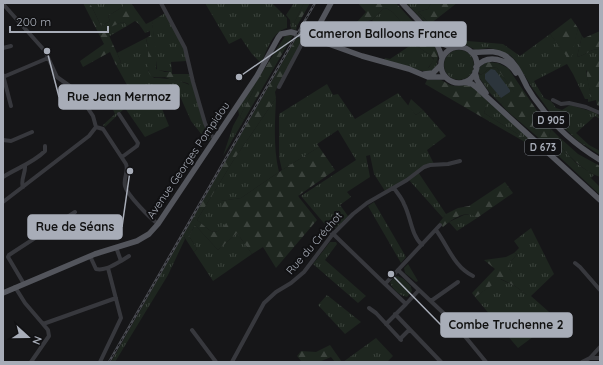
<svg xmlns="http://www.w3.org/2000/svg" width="603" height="365" viewBox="0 0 603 365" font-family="Quicksand,sans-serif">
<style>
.grass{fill:url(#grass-tufts)}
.forest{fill:url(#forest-firs)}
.garden{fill:#1e261f}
.water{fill:#2c353c}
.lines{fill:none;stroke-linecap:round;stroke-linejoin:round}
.minor{stroke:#37383d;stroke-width:4}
.major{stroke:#53555c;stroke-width:5.5}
.rail-casing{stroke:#4a4c52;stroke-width:2.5}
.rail{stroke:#111113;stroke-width:1;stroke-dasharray:3;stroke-linecap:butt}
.labels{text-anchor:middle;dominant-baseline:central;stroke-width:4;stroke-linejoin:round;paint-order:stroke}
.shield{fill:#111113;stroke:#7b7e86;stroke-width:1}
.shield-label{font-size:10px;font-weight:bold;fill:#a8adb8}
.street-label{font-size:11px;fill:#a8adb8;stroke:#111113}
.leader{fill:none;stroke:#a8adb8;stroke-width:1.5}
.callout-dot{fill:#a8adb8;stroke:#111113;stroke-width:1.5}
.callout{fill:#a8adb8;stroke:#a8adb8;stroke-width:1.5}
.callout-label{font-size:12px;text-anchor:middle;font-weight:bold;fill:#111}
</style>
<defs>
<pattern id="grass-tufts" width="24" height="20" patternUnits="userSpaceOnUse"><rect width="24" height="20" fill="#1e261f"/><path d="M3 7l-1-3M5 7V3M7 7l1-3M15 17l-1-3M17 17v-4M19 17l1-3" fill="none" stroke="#3c433d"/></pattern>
<pattern id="forest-firs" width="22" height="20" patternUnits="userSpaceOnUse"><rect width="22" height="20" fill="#1e261f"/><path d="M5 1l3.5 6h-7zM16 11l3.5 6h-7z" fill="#3c433d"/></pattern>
</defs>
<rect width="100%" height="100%" fill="#161618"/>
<path class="grass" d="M90,3H122L124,6L108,16L110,21L101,26Z
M205,3H272L287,18V28C271,33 268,49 261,63L252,54L241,38L229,44Z
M294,3H304L294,23L297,26L296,30L291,29L290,20L286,15Z
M406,3H431L428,9L418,12L444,39L503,44L520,56L550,34L567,56L570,58L578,28L582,36L577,57C585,56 589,49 600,49V61H597L586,71L592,101L588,102V99H585L573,74L567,64L534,81L544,98L551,101L556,108L562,110L570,105L597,113L600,119L595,116L576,133L589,145L600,151V155L578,141L556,120L533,89L515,60L510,55L494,49L488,48L476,50L464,44L451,45L445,43Z
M384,8C393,9 399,20 405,27L387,40L372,20Z
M165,13L183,47L187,61L171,62L172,72L157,70L152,21Z
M122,22L125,23L127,26L108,37L105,29Z
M415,34L417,39V46L430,55L434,60L428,68L437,62L438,58C438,63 436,69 431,71C424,74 393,62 384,60L385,58L390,59L411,45L408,38Z
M146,38L149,53L148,71L154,78C167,78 182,80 193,87L211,138L209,141L206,140L191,121L179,94H156L169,126L145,137L125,108L105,127L103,125L115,114L107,97L127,85L116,65L121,62L117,53Z
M444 65a15 15 0 1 1 30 0a15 15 0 1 1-30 0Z
M491,67L497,68L515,93L501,104L490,93L478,76L479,74L481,75Z
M256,82C255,90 244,108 240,117L244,120L223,156L233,126L239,115L238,109Z
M327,84L333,95L338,94L355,119L398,93L416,115L423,110L446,136L427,150L434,164L385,191L374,174L370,155L366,156L370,177L347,192L351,197L340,205L348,216L336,228H328L301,196L356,160L338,130L317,144L319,147L282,170L279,157V114Z
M276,98C275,122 273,148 279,172L241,198L221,201L228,222C214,239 211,231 197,220L233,161Z
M488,101L546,154L530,145L529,141L484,113Z
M551,129L559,137L556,142L577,164L594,175L591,178L600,187V195L547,145Z
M418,172L446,214L443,218L409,180Z
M374,202L406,257L401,263L368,206Z
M472,214L477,218L457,231L449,222L464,215Z
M195,225L218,250L237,233L252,254L213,281L194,252L197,249L189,236Z
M531,228L554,274L531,296L557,319L518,348L475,297L500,279L515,286L527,295L509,269V264L517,254L514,253L519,248L514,241Z
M183,235L185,239L168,275L115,362H111Z
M330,242H336L337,244L325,260L366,296L358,303L313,264Z
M408,264L418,281L416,282L405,273L404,268Z
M396,276C403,277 411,284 412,291L407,297C400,296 392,289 390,282Z
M327,295L361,322L345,334L318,305Z
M376,338L393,356L387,362H343Z"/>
<path class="forest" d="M83,3H90L101,26L110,21L108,16L124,6L122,3H131L146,24L152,21L156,52V69L165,72H172V74H189L193,87H189V84C184,81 179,82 174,80C171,80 168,78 165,77C158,77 149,80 148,69C147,58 150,51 146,38L150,36V31L145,33L139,24L135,21L127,26L125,23L122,22L106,29L121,62L116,65L110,52L83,67L80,61L104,44Z
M304,3H310L297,26L294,23Z
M358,3H396L434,45C439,54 439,58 434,67L428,69L434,59L430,55L417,46V38L415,34L398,46L396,44L404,38L400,33L393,39L391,37L405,27C399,20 393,9 384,8L372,20L365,22L362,25L357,22L366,12Z
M431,3H457L430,24L418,12L428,9Z
M571,18L578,28L571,59L567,57L550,34Z
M600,31V49C589,49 585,56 577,57L582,36L584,38Z
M291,35H293L244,120L240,117C244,108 255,90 256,82L285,36Z
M297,37L303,39L278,86L275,92L276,98L233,161L197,220C211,231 214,239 227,222L222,215L221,201L241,198L282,170L319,147L335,170L298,196L317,220L276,268L263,247L252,254L237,233L218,250L195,225L189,236L197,249L194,252L183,235Z
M589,60L600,61V106L597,105L596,100L592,101C590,91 583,67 589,60Z
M487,62L498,63L508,68L542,118L551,129L547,145L506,110L501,104L514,92L497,68L491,67L481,75L477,70L481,66Z
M427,80H441L450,85L456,86L464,85L469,86L474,88L488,101L484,113L529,141L530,145L425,84Z
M411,99L423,110L416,115L408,106Z
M559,137L578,154L600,166V177C582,171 569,155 556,142Z
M505,182L513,193L477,218C466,208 451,220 443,227L439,223L446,214L458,208L469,206Z
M514,253L517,254L509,264V269L529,294L527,295L515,286L501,279L475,297L472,293L495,269L484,260L506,257Z
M330,345L342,362H335L331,357L319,362H302L297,356L301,351L316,352Z"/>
<path class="garden" d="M398,279L409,289L408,292L405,294L394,285L395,282Z"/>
<path class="water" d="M491,69L495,70L510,90V92L501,98L485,79V74Z"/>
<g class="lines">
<path class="minor" d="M161,3L185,48L193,82L205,123L210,134L215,139
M3,4L45,51L57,77L74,89L79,95L93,116L96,127
M3,48L11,46
M3,75L11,106
M3,77L48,58
M279,87L306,36
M553,100L561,104L569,103L586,107L600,113
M119,114L138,143L137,146L122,157
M96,127L103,129L126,164C129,171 123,178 125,186C127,195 150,218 158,224
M3,140L11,141L32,132
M3,177C17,168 33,163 45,151V146
M23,187C20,180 26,173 25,165
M394,188C397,193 402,198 404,204C411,217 411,235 422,245
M3,202L89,136L96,127
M326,227L385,284
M436,230C448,246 454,267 473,276
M90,256L96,269C105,271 113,265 121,261L116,247
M121,261L129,256
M575,263L580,267L600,290
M398,270L419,290L406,304L385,284L440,225
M24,284L8,257L9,255L75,212
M15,287L25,303L43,324L116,298
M419,290L454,323L486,362
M431,301L458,282
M369,308L376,313L401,340
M395,314L441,362
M386,324L406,304
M192,330L216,362
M400,339L409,330
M590,358L600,347
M31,362L49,336L48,330L43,324
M100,362L121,318L108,268
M232,362L264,303L276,292L291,283L304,272L332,235L353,214L367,203L407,180L424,167L430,165L448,164L460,161
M582,362L590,358H600"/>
<path class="major" d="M402,3C416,19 437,36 442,58
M433,35L443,44L453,48
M312,38L331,3
M441 65a18 18 0 1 1 36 0a18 18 0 1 1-36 0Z
M471,52C482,53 493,49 504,55C516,62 521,75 527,87C531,94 536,101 541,107C557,129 577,146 600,160
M476,67C488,53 507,59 516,73
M475,72L477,80L486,93
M424,74L433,73L441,65
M464,82L472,84L476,87L600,200
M3,293L95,254L137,241L149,234L158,224L257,76L278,38L281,34L291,32L312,38L362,56L409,69L428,77H445"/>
<g class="rail-casing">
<path id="rail" d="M109,362L315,3"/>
</g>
<use href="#rail" class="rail"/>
</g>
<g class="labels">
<g class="shield">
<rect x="533" y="112" width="36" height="16" rx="3"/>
<rect x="525" y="139" width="36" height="16" rx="3"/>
</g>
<g class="shield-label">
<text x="551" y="120">D 905</text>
<text x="543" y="147">D 673</text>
</g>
<g class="street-label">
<text transform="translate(188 160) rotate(-56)">Avenue Georges Pompidou</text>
<text transform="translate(314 243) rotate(-49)">Rue du Créchot</text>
</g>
</g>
<path class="leader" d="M239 77L301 34M47 51L59 97M130 171L122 227M391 274L441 325"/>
<g class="callout-dot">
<circle cx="239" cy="77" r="4"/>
<circle cx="47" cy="51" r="4"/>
<circle cx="130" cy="171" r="4"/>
<circle cx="391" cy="274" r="4"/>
</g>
<g class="callout">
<rect x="301" y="22" width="165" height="24" rx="4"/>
<rect x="59" y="85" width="120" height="24" rx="4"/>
<rect x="28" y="215" width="94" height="24" rx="4"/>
<rect x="441" y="313" width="131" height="24" rx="4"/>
</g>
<g class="callout-label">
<text x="383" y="38">Cameron Balloons France</text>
<text x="119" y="101">Rue Jean Mermoz</text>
<text x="75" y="231">Rue de Séans</text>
<text x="506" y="329">Combe Truchenne 2</text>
</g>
<rect width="603" height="365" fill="none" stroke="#a8adb8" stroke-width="8"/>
<g transform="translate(28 337) rotate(111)" stroke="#111113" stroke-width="3" paint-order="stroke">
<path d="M0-3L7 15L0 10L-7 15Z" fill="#a8adb8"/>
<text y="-6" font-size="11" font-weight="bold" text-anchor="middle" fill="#a8adb8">N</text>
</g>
<path d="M10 26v6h98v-6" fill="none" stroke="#a8adb8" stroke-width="2"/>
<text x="16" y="26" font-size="12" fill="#a8adb8" stroke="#111113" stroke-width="3" paint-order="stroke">200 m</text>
</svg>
